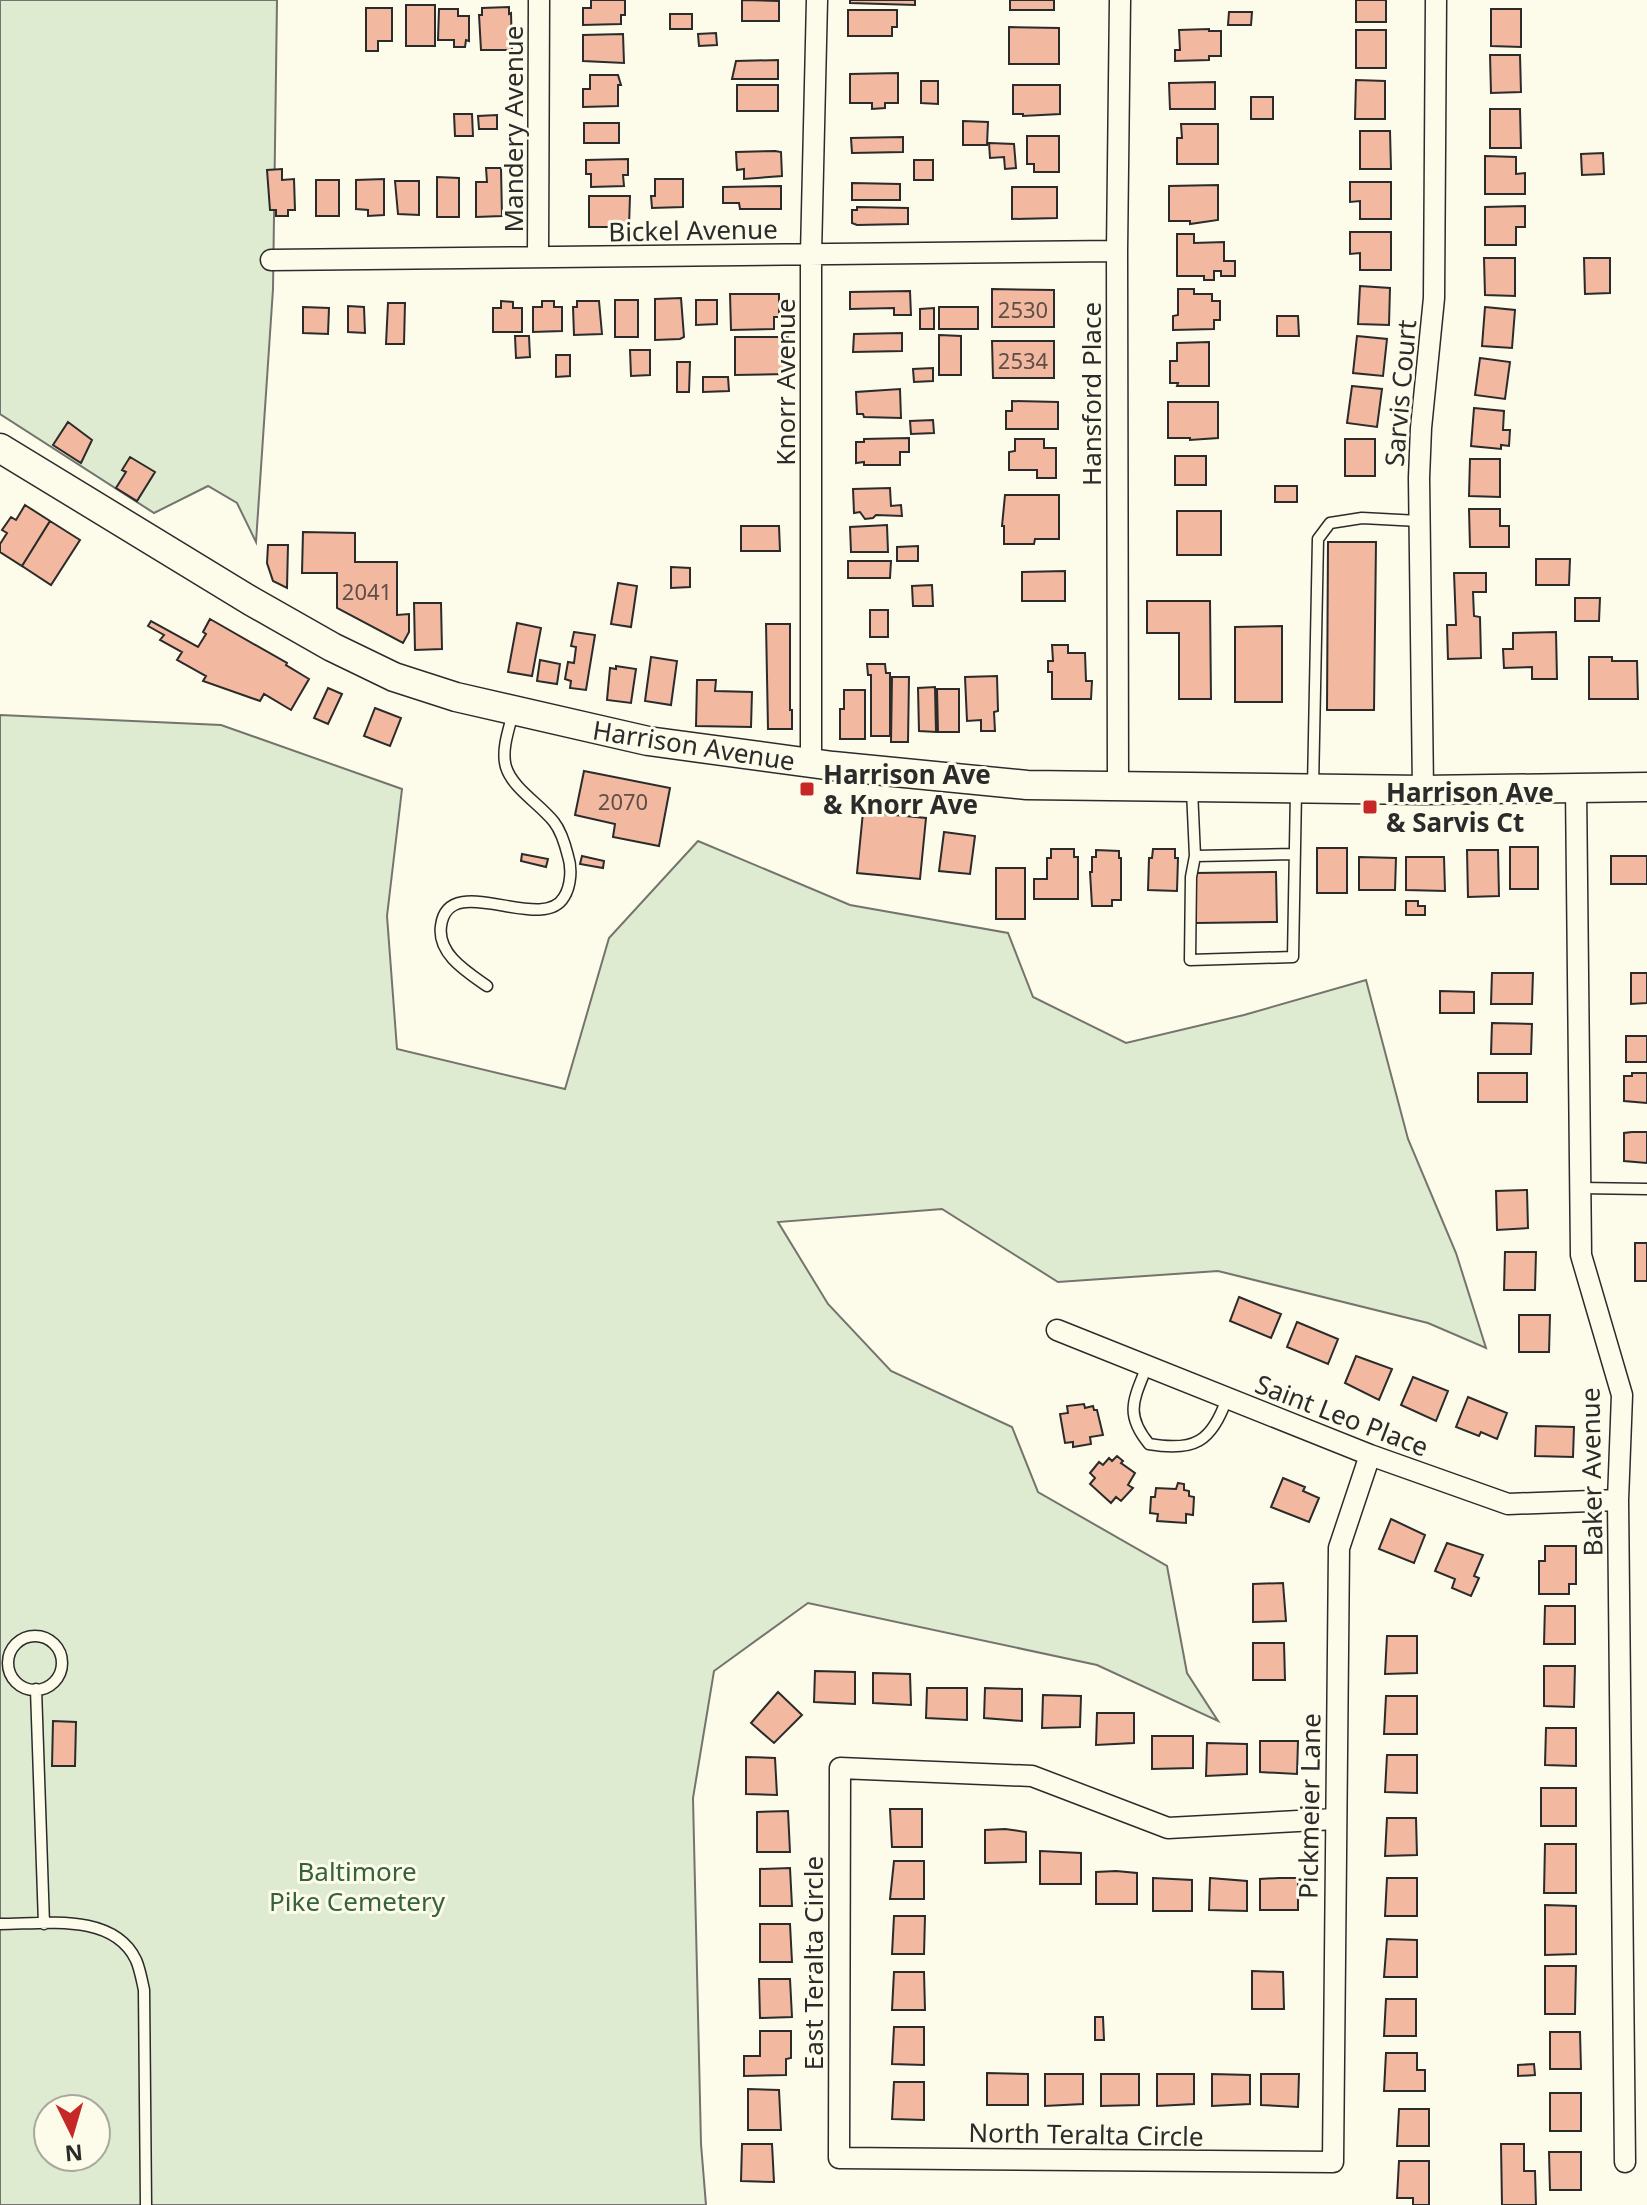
<svg xmlns="http://www.w3.org/2000/svg" width="1647" height="2205" viewBox="0 0 1647 2205" font-family="'Noto Sans',sans-serif">
<style>
.green{fill:#deebd1;stroke:#74746e;stroke-width:2;fill-rule:evenodd}
.building{fill:#f2b8a0;stroke:#2b2b2b;stroke-width:2}
.lines{fill:none;stroke-linecap:round;stroke-linejoin:round}
.lane-casing{stroke:#2b2b2b;stroke-width:13}
.street-casing{stroke:#2b2b2b;stroke-width:23}
.secondary-casing{stroke:#2b2b2b;stroke-width:31}
.lane{stroke:#fdfbea;stroke-width:10}
.street{stroke:#fdfbea;stroke-width:20}
.secondary{stroke:#fdfbea;stroke-width:28}
.poi-dot{fill:#c62828;stroke:#fdfbea;stroke-width:3}
.labels{text-anchor:middle;dominant-baseline:central;stroke-width:6;stroke-linejoin:round;paint-order:stroke}
.number-label{font-size:22px;fill:#5d4e48}
.street-label{font-size:26px;fill:#2b2b2b;stroke:#fdfbea}
.poi-label{font-size:26px;font-weight:bold;fill:#2b2b2b;stroke:#fdfbea;text-anchor:start}
.park-label{font-size:26px;fill:#34623c;stroke:#fdfbea}
</style>
<rect width="100%" height="100%" fill="#fdfbea"/>
<path class="green" d="M0,0H277L273,289L256,542L237,503L208,486L154,513L0,414Z
M0,715L221,725L402,789L387,916L397,1049L565,1089L609,938L698,841L850,905L1008,933L1033,997L1126,1043L1244,1015L1366,980L1408,1139L1456,1253L1486,1348L1428,1323L1218,1271L1058,1282L942,1209L778,1222L828,1304L891,1371L1012,1427L1038,1492L1167,1566L1187,1673L1218,1721L1097,1665L808,1603L714,1671L693,1798L701,2144L706,2205H0ZM48,2109H96V2157H48Z"/>
<path class="building" d="M591,0H625V15H621V24L583,25V8H591Z
M742,0L779,1V21H742Z
M850,0H915V5L850,3Z
M1010,0H1054V10H1010Z
M1356,0H1386V22H1356Z
M406,5H435V46H406Z
M509,7V14L511,13L512,50H481L479,15H482V8Z
M366,8H392V41H378V51H366Z
M439,9H458V16H469V41L466,40L465,47H454V40H438Z
M1491,9H1521V47L1491,46Z
M848,10H897V27H892V36H848Z
M1229,12H1252L1251,25H1228Z
M670,14H692V29H670Z
M1009,27L1059,28V64H1009Z
M1209,29V31H1221V56H1209V60L1175,61V50H1180L1179,30Z
M1356,30H1386V68H1356Z
M716,33L717,45L699,46L698,34Z
M623,34L624,63L583,61V35Z
M1490,55H1520L1521,92L1491,93Z
M778,60V79H732L736,61Z
M898,73V103H885V108L872,109V103H850V74Z
M590,75H618L621,85H618V106L583,107V89H590Z
M1356,80L1385,81V119H1355Z
M921,81H938V104L921,103Z
M1215,82V109H1170L1169,83Z
M737,85H778V111H737Z
M1013,85H1060V114L1023,116V114H1013Z
M1251,97H1273V119H1251Z
M1490,109H1520L1521,148H1490Z
M454,114H472L473,136H455Z
M497,115V129H479L478,116Z
M963,121L988,122L987,145H963Z
M584,123H619V143H584Z
M1181,124H1218V164H1177V138H1182Z
M1360,131H1390L1391,169H1360Z
M1027,136H1059V172H1034V164H1027Z
M903,137V152L852,153L851,138Z
M989,143L1014,144L1016,168L1005,169L1004,157L990,158Z
M775,151L781,152L782,176L744,179V169L737,170L736,152Z
M1603,153L1604,174L1582,175L1581,154Z
M1485,156L1516,157V174L1525,173V194H1485Z
M628,159V175H623L624,186L591,187V174H586V160Z
M914,160H933V180H914Z
M486,168H501L502,216L476,217V182H487Z
M282,169V180L294,179L295,210H288V216H276V210H270L267,170Z
M437,177L459,178V217H437Z
M384,179V215L368,216V210L356,209V180Z
M655,179H683V207L652,208L651,196H655Z
M316,180H339V216H316Z
M395,181H419V215L398,214Z
M1350,182H1391V219H1360V201L1350,202Z
M852,183L900,184V200H852Z
M1218,185V220L1190,224V221H1169V186Z
M781,186V209H740L739,203H723V187Z
M1012,187H1057V218L1012,219Z
M589,196H630L629,227H589Z
M1525,206V227H1516V245H1485V207Z
M857,207L908,208V224L857,225L852,223V210H857Z
M1350,232H1391V270H1360V253L1350,254Z
M1177,234H1194V243L1224,242V261H1235V276H1221V271H1214V280H1204V276H1177Z
M1484,258H1515V296L1485,295Z
M1584,258H1610V293L1585,294Z
M1360,286L1390,288L1389,325L1358,324Z
M992,289L1054,290V327H992Z
M1178,289H1194V294H1212V301H1220V320H1214V329L1173,330V316L1178,315Z
M910,291L911,315H894V308L850,309V292Z
M730,294H779V317H774V329L731,330Z
M681,298L684,337L680,339L655,340V299Z
M615,300H638V337H615Z
M696,300H717V324L696,325Z
M501,301L513,302V308H522V332H493V308H501Z
M542,301H554V307H562V331L533,332V307H542Z
M577,301H599L602,334L574,335L573,307H577Z
M388,303H405L404,344H386Z
M348,306L364,307L365,333L348,332Z
M303,307L329,308L328,334L303,333Z
M939,307H978V329H939Z
M1485,307L1515,310L1512,348L1482,346Z
M934,308V329H920V309Z
M1277,316H1298L1299,336H1277Z
M902,333V351L853,352L854,334Z
M939,335L961,336V375H939Z
M515,336H529L530,357L516,358Z
M1357,336L1387,339L1383,376L1353,373Z
M735,337H788V374L735,375Z
M992,341H1054V378H993Z
M1209,342V386H1177L1178,383H1170V361H1177V343Z
M630,350H650V375L631,376Z
M556,355H570V376L556,377Z
M1480,358L1510,362L1505,399L1475,395Z
M677,362H690L689,392H677Z
M933,368V381L914,382L913,369Z
M703,377H728L729,391L703,392Z
M1352,386L1382,389L1377,427L1347,423Z
M900,389L901,418L864,417L863,414H857L856,392Z
M1012,401L1058,402V429H1006V411H1012Z
M1168,402H1218V438L1190,440V438H1168Z
M1474,408L1504,411L1503,430H1510L1509,446L1501,445V449L1471,446Z
M933,420L934,433L911,434L910,421Z
M68,422L92,440L81,463L53,445Z
M909,438V452H900V465H864V462L856,463V442H864V439Z
M1015,439H1044V448H1056V478H1037V470H1009V452L1015,451Z
M1345,439H1375V476H1345Z
M1175,456H1206V485H1175Z
M130,457L155,472L137,501L116,488L126,472L122,470Z
M1470,459H1500V497L1469,496Z
M1275,486H1297V502H1275Z
M890,488L891,506L901,505L902,516L876,515L873,518L865,519L860,512L854,513L853,489Z
M1005,495H1059V539H1035L1034,544H1004V526H1002Z
M25,505L50,521L22,566L0,552V544L7,533L2,530L11,517L16,520Z
M1469,509H1500V526H1509V547H1470Z
M1177,511H1221V555H1177Z
M50,521L80,540L51,585L22,566Z
M887,525L888,552H851L850,527Z
M741,526H779L780,551H741Z
M303,532L355,533V562H397V615L409,614V632L403,643L337,608V573H302Z
M1328,542H1376L1374,710H1327Z
M268,545H288L287,588L273,581L267,563Z
M918,546V561H897V547Z
M1536,559H1570L1569,585H1536Z
M848,561H891L890,578H848Z
M671,567L690,568V587L671,588Z
M1065,571V601H1022V572Z
M1454,573H1486V592H1473L1474,616L1480,617L1481,658L1448,659L1447,625H1456Z
M618,583L637,586L631,627L611,624Z
M932,585L933,606H913L912,586Z
M1575,598H1600L1599,621H1575Z
M1147,601H1210L1211,699H1179V633H1147Z
M414,603H441L442,649L415,650Z
M870,610H888V637H870Z
M210,619L287,663L286,665L309,679L291,710L264,694L260,701L203,681L206,676L177,660L182,652L160,640L164,635L148,626L151,621L198,647L206,634L203,632Z
M517,623L541,628L532,676L508,672Z
M766,624H790V710H792V729H768Z
M1282,626V702H1235V627Z
M574,632L595,635L586,690L570,688L571,681L565,679L568,662L574,663L576,647L571,646Z
M1556,632L1557,679H1532V667L1504,668L1503,649H1513V633Z
M1052,645H1068V653H1085L1086,681H1092L1091,699H1052V672H1048V661H1053Z
M651,657L677,661L671,705L645,701Z
M1589,657H1612V661H1637L1638,699H1589Z
M540,660L560,664L557,684L537,681Z
M867,664H885L886,673H890V736H871V675H868Z
M616,666L636,669L631,703L607,700L610,668L616,669Z
M997,676L998,711L994,712L995,731H981V720L967,721L965,677Z
M892,677H909L908,742H891Z
M697,680H716L715,691L752,692L751,727L696,726Z
M935,687L936,732L919,731L918,688Z
M328,688L342,694L328,724L314,718Z
M937,689H959V732H938Z
M844,690H865V739H840V709H844Z
M375,708L401,718L390,746L364,736Z
M584,771L670,788L659,846L613,837L615,824L575,815Z
M863,812L926,818L920,879L857,873Z
M944,832L975,836L970,874L939,871Z
M1510,847H1538V889H1510Z
M1317,848H1347V893H1317Z
M1051,849H1074V857H1078V899H1034V879H1047V858H1051Z
M1153,849H1175V858H1178L1177,891L1148,890L1149,858H1152Z
M1096,850L1119,851V858H1121V900H1112V906H1092L1090,872H1092V857H1096Z
M1467,850H1498L1499,896L1468,897Z
M522,854L548,859L546,867L521,861Z
M582,856L604,861L603,868L580,864Z
M1611,856H1647V884H1611Z
M1359,857L1396,858L1395,890H1359Z
M1406,857H1444L1445,891L1406,890Z
M996,868H1025V919H996Z
M1276,872L1277,922L1195,923L1194,873Z
M1406,901H1418V906H1425V915H1406Z
M1492,973H1533L1532,1004H1491Z
M1631,973H1647V1003L1631,1004Z
M1440,991L1474,992V1013H1440Z
M1492,1023L1532,1024L1531,1054H1491Z
M1626,1036H1647V1062H1626Z
M1478,1073H1527V1102H1478Z
M1632,1073H1647V1103L1624,1101V1076H1632Z
M1632,1132H1647V1163L1624,1161V1133Z
M1527,1190L1528,1228L1497,1230L1496,1191Z
M1635,1243H1647V1281H1635Z
M1505,1252H1536L1535,1290H1504Z
M1239,1297L1281,1314L1271,1338L1230,1321Z
M1519,1315H1550L1549,1352H1519Z
M1297,1322L1338,1339L1328,1364L1287,1347Z
M1356,1356L1392,1369L1379,1400L1345,1383Z
M1413,1377L1448,1391L1436,1421L1401,1405Z
M1468,1397L1507,1413L1497,1439L1481,1432L1479,1436L1456,1427Z
M1084,1404L1085,1408L1093,1406L1094,1410H1097L1103,1435L1090,1437L1091,1444L1073,1447V1442L1065,1443L1060,1414L1068,1413L1067,1406Z
M1536,1426L1574,1427L1573,1457L1535,1456Z
M1117,1456L1123,1461L1121,1463L1135,1473L1128,1485L1133,1488L1121,1501L1116,1497L1111,1503L1090,1484L1095,1478L1090,1473L1099,1462L1103,1465L1109,1458L1112,1461Z
M1283,1478L1305,1487L1303,1491L1319,1498L1309,1522L1271,1507Z
M1178,1483L1184,1484V1490L1189,1491V1496L1194,1497L1193,1515L1186,1514V1523L1157,1521L1158,1514L1150,1513L1151,1497H1155L1156,1488L1176,1489Z
M1391,1519L1425,1535L1414,1563L1379,1549Z
M1447,1543L1483,1555L1474,1576L1479,1578L1471,1596L1452,1588L1455,1579L1435,1571Z
M1545,1546H1576V1584H1569V1594H1539V1561H1545Z
M1283,1583L1286,1621L1253,1622V1584Z
M1545,1606H1575V1644H1544Z
M1387,1636H1417V1673L1385,1674Z
M1253,1643H1284L1285,1680H1253Z
M1544,1666H1575L1574,1707L1544,1706Z
M815,1671L855,1672V1704L814,1702Z
M873,1673L910,1674L911,1705L873,1703Z
M927,1688H967V1720L926,1718Z
M985,1688L1022,1689V1721L984,1718Z
M778,1692L802,1715L774,1743L751,1723Z
M1043,1695L1081,1696L1080,1727L1042,1728Z
M1386,1696H1417V1734H1384Z
M1097,1713H1134V1743L1096,1745Z
M53,1721L76,1722L75,1766H52Z
M1546,1728H1576V1766L1545,1765Z
M1152,1736H1193V1768L1152,1769Z
M1260,1741H1298L1297,1774L1260,1772Z
M1207,1743L1247,1744V1774L1206,1776Z
M1387,1755H1417V1793L1385,1792Z
M746,1757L775,1758L777,1795L746,1794Z
M1541,1788H1576V1826H1541Z
M890,1809H922V1847H892Z
M788,1811L790,1852H757V1812Z
M1387,1818H1416L1417,1855L1385,1856Z
M1005,1829L1026,1832V1862L985,1863V1830Z
M1545,1844H1576V1893H1544Z
M1040,1851L1081,1853V1884H1040Z
M894,1861H924V1899H890Z
M790,1868L792,1906H760V1869Z
M1116,1871L1137,1873V1904H1096V1872Z
M1153,1878L1192,1880V1911H1153Z
M1210,1878L1247,1881V1911L1209,1910Z
M1279,1878H1298V1910H1260V1879Z
M1387,1878H1417V1916H1385Z
M1545,1905L1576,1906V1954L1545,1955Z
M894,1916H925L924,1954H892Z
M760,1924H790L792,1962H760Z
M1387,1939L1417,1940V1977H1384Z
M1545,1966H1576L1575,2014H1545Z
M1252,1971L1283,1972L1284,2009H1252Z
M894,1972H924L925,2010H892Z
M759,1979H790L792,2017L760,2018Z
M1386,1999H1416V2036H1384Z
M1095,2017H1103L1104,2040H1095Z
M894,2027H924V2065L892,2064Z
M760,2031H791V2058L786,2059V2075L744,2076V2056H760Z
M1550,2032H1580L1581,2069H1550Z
M1386,2053H1417V2070H1425V2091H1384Z
M1534,2064L1535,2075L1518,2076V2065Z
M987,2073L1028,2074V2105H987Z
M1045,2074H1083V2104L1045,2106Z
M1101,2074H1139V2105L1101,2106Z
M1157,2074H1194V2104L1157,2106Z
M1212,2074L1250,2075V2104L1212,2106Z
M1261,2074H1299L1298,2107L1261,2105Z
M894,2082H924V2120L892,2119Z
M748,2089L779,2090L781,2130H748Z
M1550,2093H1581V2131H1550Z
M1399,2109H1429V2146H1397Z
M742,2144H772L774,2182L741,2181Z
M1501,2144H1524V2171H1535L1536,2205H1502Z
M1549,2152H1581V2190H1550Z
M1399,2161H1429V2205H1413V2198H1397Z"/>
<g class="lines">
<g class="lane-casing">
<path id="lane" d="M1313,787L1318,539L1330,523L1362,518L1419,521
M1192,790L1195,856L1295,854
M1195,856L1191,877L1190,960L1293,957L1296,791
M487,986C467,972 437,954 441,926C448,869 542,935 564,897C571,886 572,868 568,856C565,844 561,831 554,822C540,804 513,789 506,767C501,750 509,729 513,713
M1580,1188L1647,1189
M1147,1366C1134,1399 1124,1414 1149,1444C1194,1452 1212,1442 1227,1398
M8 1663a27 27 0 1 1 54 0a27 27 0 1 1-54 0Z
M36,1689L44,1924
M0,1924C44,1924 113,1912 136,1960C140,1969 142,1981 144,1990L146,2205"/>
</g>
<g class="street-casing">
<path id="street" d="M538,257L539,0
M271,260L1117,251
M811,764V254L817,0
M1118,787L1117,251L1120,0
M1576,787L1581,1255L1622,1395L1618,1500L1625,2162
M1423,790L1419,478L1421,428L1434,298L1436,0
M1057,1330L1370,1455L1508,1504L1618,1500
M1335,1819L1168,1828L1032,1776L840,1768L839,2158L1333,2162L1339,1548L1370,1455"/>
</g>
<g class="secondary-casing">
<path id="secondary" d="M0,448L251,601L332,647L394,677L456,697L648,741L833,766L1027,785L1423,790L1647,787"/>
</g>
<use href="#lane" class="lane"/>
<use href="#street" class="street"/>
<use href="#secondary" class="secondary"/>
</g>
<g class="poi-dot">
<rect x="799" y="781" width="16" height="16" rx="4"/>
<rect x="1362" y="799" width="16" height="16" rx="4"/>
</g>
<g class="labels">
<g class="number-label">
<text x="1023" y="309">2530</text>
<text x="1023" y="360">2534</text>
<text x="367" y="591">2041</text>
<text x="623" y="801">2070</text>
</g>
<g class="street-label">
<text transform="translate(513 129) rotate(-90)">Mandery Avenue</text>
<text transform="translate(693 230) rotate(-1)">Bickel Avenue</text>
<text transform="translate(785 382) rotate(-90)">Knorr Avenue</text>
<text transform="translate(1400 393) rotate(-85)">Sarvis Court</text>
<text transform="translate(1091 394) rotate(-90)">Hansford Place</text>
<text transform="translate(694 745) rotate(9)">Harrison Avenue</text>
<text transform="translate(1342 1415) rotate(21)">Saint Leo Place</text>
<text transform="translate(1591 1472) rotate(-91)">Baker Avenue</text>
<text transform="translate(1309 1806) rotate(-89)">Pickmeier Lane</text>
<text transform="translate(813 1963) rotate(-90)">East Teralta Circle</text>
<text transform="translate(1086 2134) rotate(1)">North Teralta Circle</text>
</g>
<g class="poi-label">
<text x="823" y="774">Harrison Ave<tspan x="823" dy="30">&amp; Knorr Ave</tspan></text>
<text x="1386" y="792">Harrison Ave<tspan x="1386" dy="30">&amp; Sarvis Ct</tspan></text>
</g>
<g class="park-label">
<text x="357" y="1871">Baltimore<tspan x="357" dy="30">Pike Cemetery</tspan></text>
</g>
</g>
<g transform="translate(72 2133) rotate(175)"><circle r="38" fill="#fdfbea" stroke="#a9a89e" stroke-width="2"/>
<path d="M0-6L14 30L0 20L-14 30Z" fill="#c62828"/>
<text y="-12" font-size="22" font-weight="bold" text-anchor="middle" fill="#2b2b2b">N</text>
</g>
</svg>
